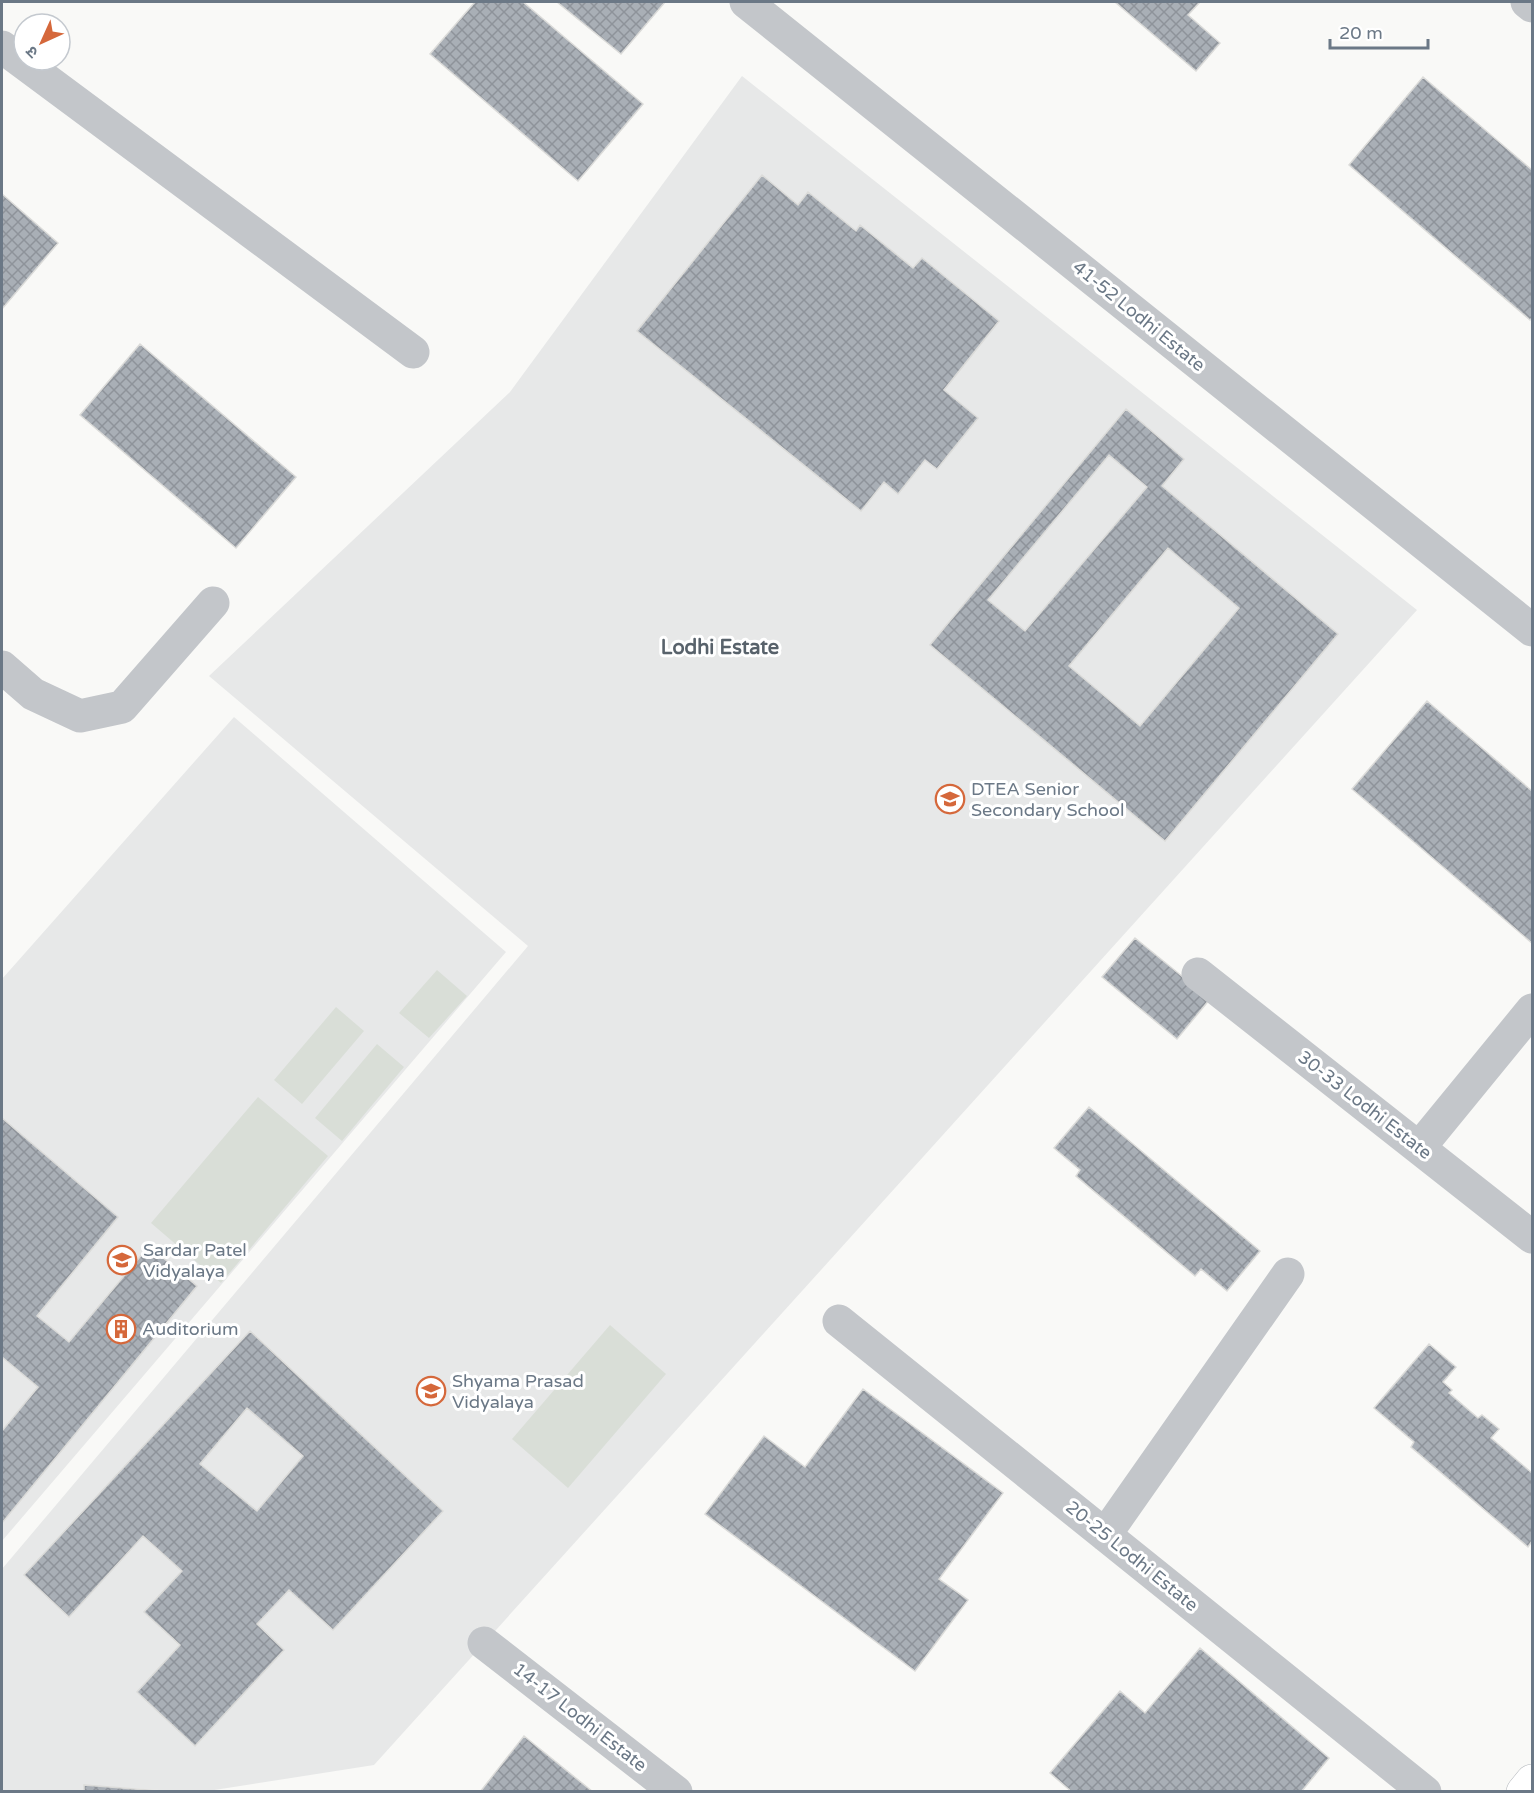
<svg xmlns="http://www.w3.org/2000/svg" width="1534" height="1793" viewBox="0 0 1534 1793" font-family="'Varela Round','Noto Sans Devanagari',sans-serif">
<style>
.built{fill:#e7e8e8}
.park{fill:#d9ded7}
.building{fill:url(#building-cross-hatch);stroke:#dbdbd9;stroke-width:1.5;fill-rule:evenodd}
.lines{fill:none;stroke-linecap:round;stroke-linejoin:round}
.major-casing{stroke:#b4b8bd;stroke-width:34}
.minor{stroke:#c3c6ca;stroke-width:33}
.major{stroke:#fff;stroke-width:33}
.labels{text-anchor:middle;dominant-baseline:central;stroke-width:6;stroke-linejoin:round;paint-order:stroke}
.street-label{font-size:18px;fill:#6b7886;stroke:#fff}
.poi-label{font-size:18px;fill:#6b7886;stroke:#fff;text-anchor:start}
.neighbourhood-label{font-size:20px;font-weight:bold;fill:#58626b;stroke:#fff}
</style>
<defs>
<pattern id="building-cross-hatch" width="8" height="8" patternUnits="userSpaceOnUse" patternTransform="scale(1.5)"><rect width="8" height="8" fill="#a9afb6"/><path d="M0 0l8 8M0 8l8-8" fill="none" stroke="#8e939a"/></pattern>
</defs>
<rect width="100%" height="100%" fill="#f9f9f7"/>
<path class="built" d="M742,76L1417,610L374,1765L208,1791H173L85,1785L84,1791L2,1792V1569L528,946L209,676L510,392Z
M234,717L506,952L2,1541V979Z"/>
<path class="park" d="M437,970L467,996L429,1038L399,1013Z
M336,1007L364,1031L302,1104L274,1080Z
M377,1044L404,1067L342,1141L315,1118Z
M258,1097L328,1156L221,1283L151,1223Z
M610,1325L666,1374L568,1488L512,1439Z"/>
<path class="building" d="M475,2H523L643,104L578,181L430,54Z
M557,2H665L621,54Z
M1115,2H1200L1188,15L1220,43L1196,71Z
M1423,77L1532,170V318L1530,320L1349,165Z
M762,175L798,205L808,192L856,231L860,225L913,268L922,258L999,321L944,390L978,418L937,469L925,460L898,494L884,482L861,511L637,331Z
M2,194L58,243L2,309Z
M140,344L296,477L236,548L80,415Z
M1126,409L1184,459L1162,486L1338,634L1165,841L930,645ZM1109,455L1147,487L1025,631L988,600ZM1168,548L1239,608L1140,726L1069,666Z
M1427,701L1532,791V943L1352,789Z
M1135,938L1210,999L1177,1039L1102,977Z
M1089,1107L1260,1251L1227,1291L1201,1269L1195,1276L1076,1176L1080,1170L1054,1148Z
M2,1118L118,1217L37,1316L69,1342L149,1246L197,1286L2,1523V1431L38,1387L2,1357Z
M250,1331L443,1511L333,1630L289,1590L257,1624L284,1650L195,1746L137,1692L180,1645L144,1612L182,1571L143,1536L69,1617L24,1575ZM247,1408L303,1456L257,1511L200,1464Z
M1429,1344L1456,1367L1443,1382L1452,1390L1449,1393L1478,1418L1482,1415L1499,1429L1491,1438L1532,1473V1541L1528,1547L1411,1447L1414,1442L1374,1408Z
M863,1389L1003,1493L939,1579L968,1600L915,1671L705,1514L764,1436L805,1467Z
M1200,1648L1329,1758L1301,1792H1072L1050,1773L1120,1691L1145,1713Z
M524,1736L593,1792H480Z
M84,1785L173,1792H84Z"/>
<g class="lines">
<g class="major-casing">
<path id="major" d="M1523,1792L1532,1781"/>
</g>
<path class="minor" d="M746,2L1532,630
M1527,2L1532,6
M2,47L413,352
M2,667L33,694L80,716L122,707L213,603
M1198,974L1532,1237
M1419,1148L1532,1010
M839,1321L1425,1792
M1105,1535L1288,1274
M484,1643L676,1792"/>
<use href="#major" class="major"/>
</g>
<defs>
<g id="school-ring" transform="scale(1.5)"><circle r="9.5" fill="#fff" stroke="#d5683b" stroke-width="1.5"/><path d="M0-5L7-2L0 1L-7-2ZM-4 1L0 2.5L4 1V4Q0 6-4 4Z" fill="#d5683b"/></g>
<g id="building-ring" transform="scale(1.5)"><circle r="9.5" fill="#fff" stroke="#d5683b" stroke-width="1.5"/><path d="M-4-6H4V6H1V3H-1V6H-4ZM-2.5-4.3h1.7v1.8h-1.7ZM.8-4.3h1.7v1.8H.8ZM-2.5-1h1.7V.8h-1.7ZM.8-1h1.7V.8H.8Z" fill="#d5683b"/></g>
</defs>
<g fill-rule="evenodd">
<use href="#school-ring" x="950" y="799"/>
<use href="#school-ring" x="122" y="1260"/>
<use href="#building-ring" x="121" y="1329"/>
<use href="#school-ring" x="431" y="1391"/>
</g>
<g class="labels">
<g class="street-label">
<text transform="translate(1139 316) rotate(39)">41-52 Lodhi Estate</text>
<text transform="translate(1365 1105) rotate(38)">30-33 Lodhi Estate</text>
<text transform="translate(1132 1556) rotate(39)">20-25 Lodhi Estate</text>
<text transform="translate(580 1717) rotate(38)">14-17 Lodhi Estate</text>
</g>
<g class="poi-label">
<text x="971" y="789">DTEA Senior<tspan x="971" dy="21">Secondary School</tspan></text>
<text x="143" y="1250">Sardar Patel<tspan x="143" dy="21">Vidyalaya</tspan></text>
<text x="142" y="1329">Auditorium</text>
<text x="452" y="1381">Shyama Prasad<tspan x="452" dy="21">Vidyalaya</tspan></text>
</g>
<g class="neighbourhood-label">
<text x="720" y="648">Lodhi Estate</text>
</g>
</g>
<rect width="1534" height="1793" fill="none" stroke="#6b7886" stroke-width="6"/>
<g transform="translate(42 42) rotate(225)"><circle r="28" fill="#ffffff" stroke="#c4c9cf" stroke-width="1.5"/>
<path d="M0-4.5L10 22L0 15L-10 22Z" fill="#d5683b"/>
<text y="-9" font-size="16" font-weight="bold" text-anchor="middle" fill="#6b7886">उ</text>
</g>
<path d="M1330 39v9h98v-9" fill="none" stroke="#6b7886" stroke-width="3"/>
<text x="1339" y="39" font-size="18" fill="#6b7886" stroke="#ffffff" stroke-width="4.5" paint-order="stroke">20 m</text>
</svg>
